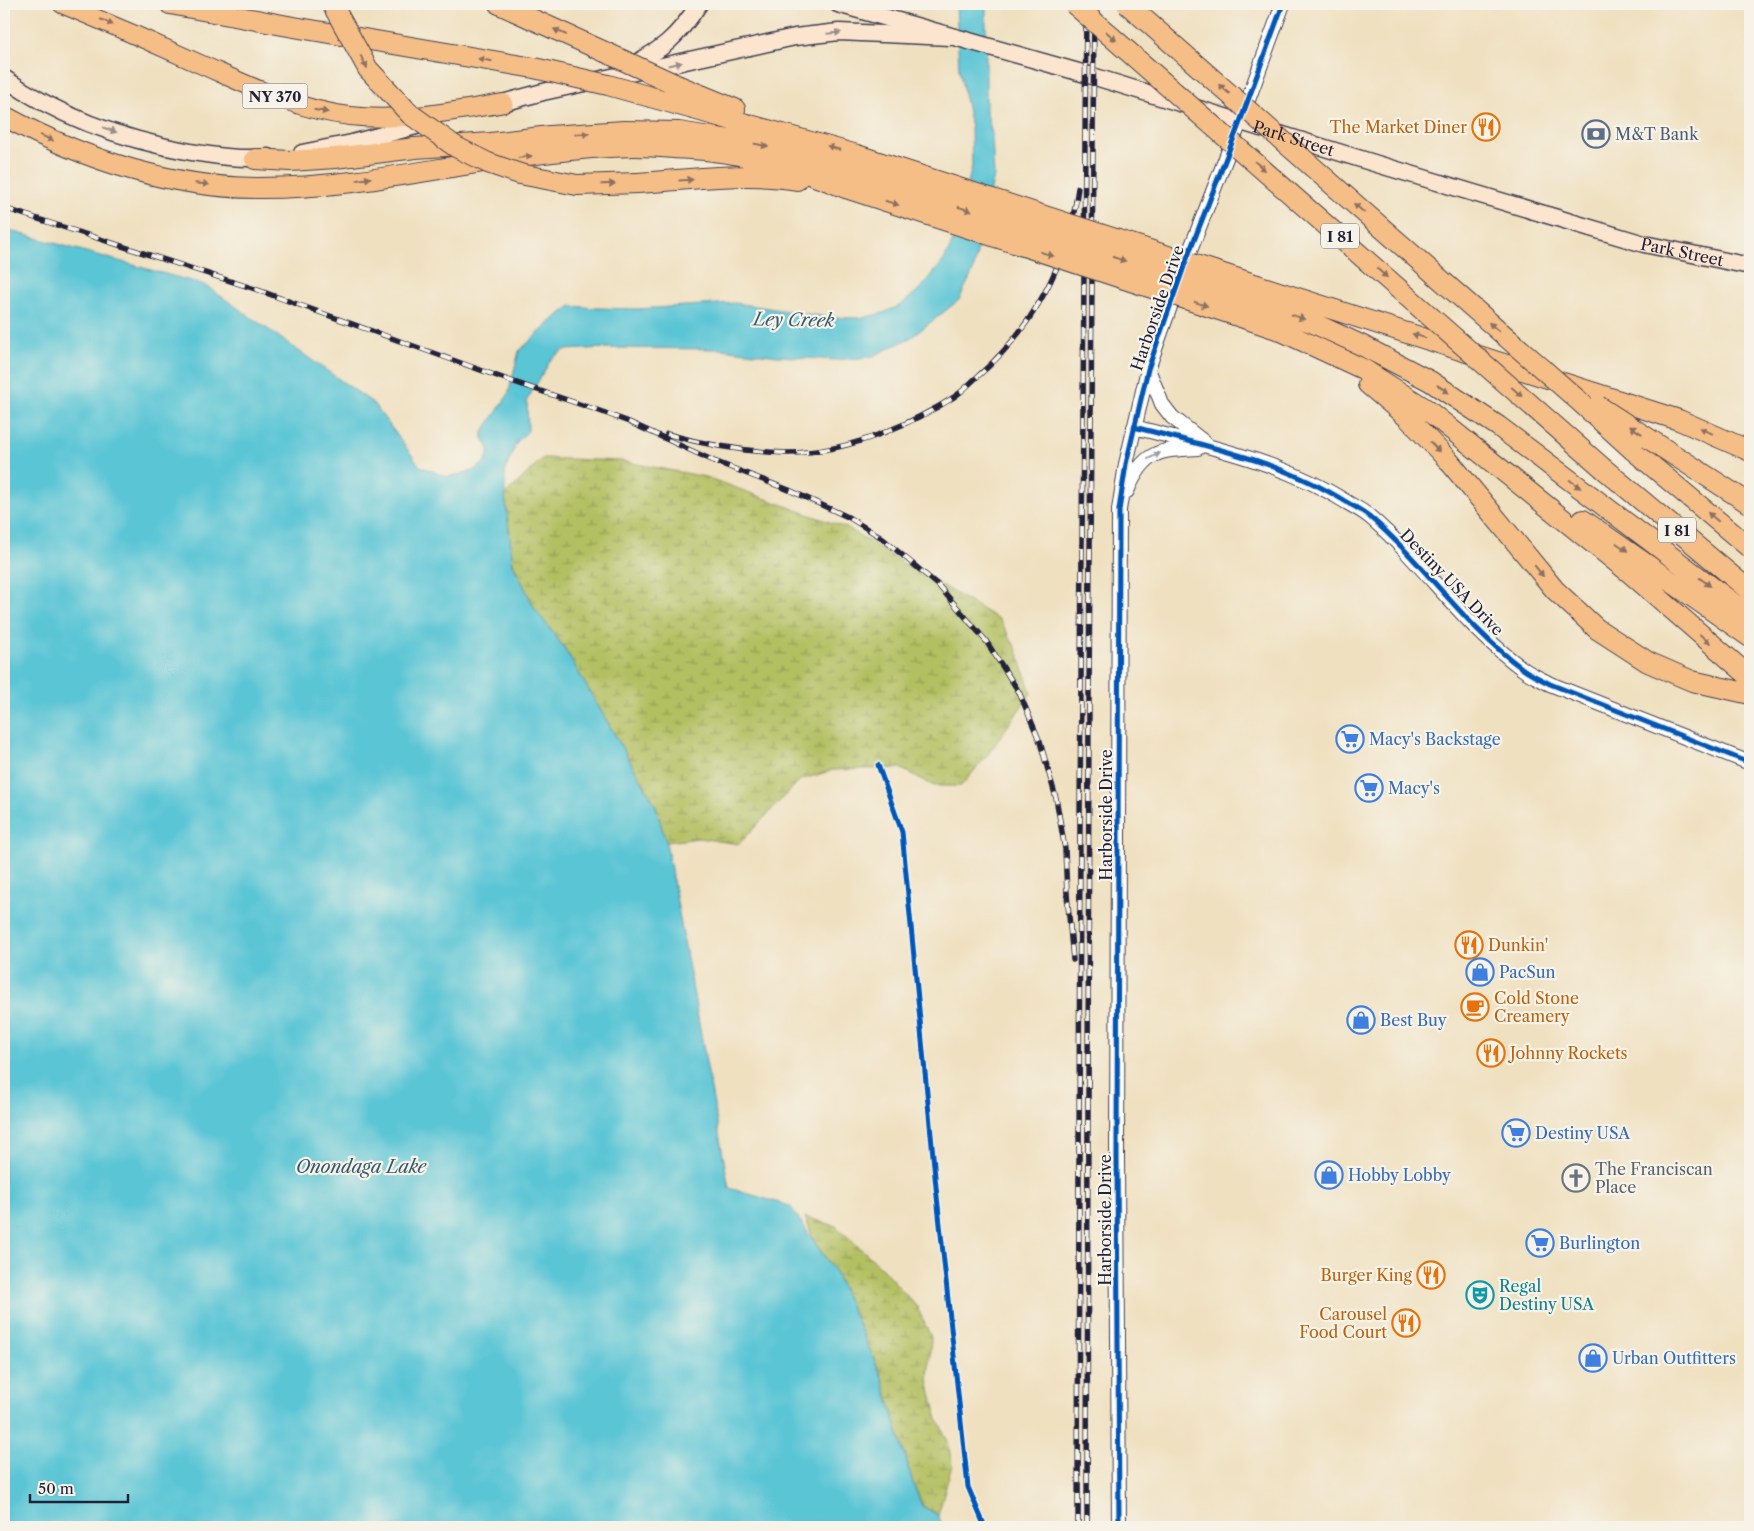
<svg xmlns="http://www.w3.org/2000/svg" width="1754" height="1531" viewBox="0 0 1754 1531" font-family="'Libre Caslon Text',serif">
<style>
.wetland{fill:url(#wetland-marsh);stroke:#6a714e}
.water{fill:#5ac5d5;stroke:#3e7488}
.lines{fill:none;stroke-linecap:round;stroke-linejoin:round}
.tertiary-casing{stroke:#413e4f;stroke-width:16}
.secondary-casing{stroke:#413e4f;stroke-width:19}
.primary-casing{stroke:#413e4f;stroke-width:20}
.motorway-casing{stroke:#413e4f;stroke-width:22}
.tertiary{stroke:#fff;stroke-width:14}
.secondary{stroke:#fbe5cf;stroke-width:16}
.primary{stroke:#f6be87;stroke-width:18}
.motorway{stroke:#f6be87;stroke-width:20}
.rail-casing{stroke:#22223b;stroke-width:5.5}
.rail{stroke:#f7f3e8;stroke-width:4;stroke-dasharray:11;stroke-linecap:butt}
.motorway-bridge-casing{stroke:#413e4f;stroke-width:22;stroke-linecap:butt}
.motorway-bridge{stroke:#f6be87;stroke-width:20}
.cycleway-casing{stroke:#f7f3e8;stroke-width:8}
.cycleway{stroke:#0057b8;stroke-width:5}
.oneway{fill:#8c7061}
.oneway2{fill:#998d8c}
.oneway3{fill:#9c9ca7}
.labels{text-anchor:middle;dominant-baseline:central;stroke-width:4.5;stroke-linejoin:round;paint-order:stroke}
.shield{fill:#f7f3e8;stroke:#62616f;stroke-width:1}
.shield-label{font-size:15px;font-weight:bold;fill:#22223b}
.food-label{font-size:16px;fill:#c56008;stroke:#f7f3e8;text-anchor:end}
.service-label{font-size:16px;fill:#4e5e75;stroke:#f7f3e8;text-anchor:start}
.street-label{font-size:16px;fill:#22223b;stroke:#f7f3e8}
.shop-label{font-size:16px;fill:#366cbe;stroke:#f7f3e8;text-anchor:start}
.worship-label{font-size:16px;fill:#5b616d;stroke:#f7f3e8;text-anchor:start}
.culture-label{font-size:16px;fill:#0d838f;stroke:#f7f3e8;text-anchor:start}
.water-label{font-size:18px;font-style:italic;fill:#365b71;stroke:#f7f3e8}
</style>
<defs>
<pattern id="wetland-marsh" width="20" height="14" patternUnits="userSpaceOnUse" patternTransform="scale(1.25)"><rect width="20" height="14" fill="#b3c062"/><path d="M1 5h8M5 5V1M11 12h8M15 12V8" fill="none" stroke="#919c52"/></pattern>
</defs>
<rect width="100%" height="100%" fill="#f7f3e8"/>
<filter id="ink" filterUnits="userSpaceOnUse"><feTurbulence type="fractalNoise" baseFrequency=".02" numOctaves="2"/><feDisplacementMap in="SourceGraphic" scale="10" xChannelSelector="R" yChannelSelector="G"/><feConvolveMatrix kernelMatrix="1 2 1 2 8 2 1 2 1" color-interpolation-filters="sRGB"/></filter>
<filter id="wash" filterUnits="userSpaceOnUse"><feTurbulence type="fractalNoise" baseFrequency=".0096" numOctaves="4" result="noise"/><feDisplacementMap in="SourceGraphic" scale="20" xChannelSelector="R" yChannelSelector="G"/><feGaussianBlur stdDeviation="1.12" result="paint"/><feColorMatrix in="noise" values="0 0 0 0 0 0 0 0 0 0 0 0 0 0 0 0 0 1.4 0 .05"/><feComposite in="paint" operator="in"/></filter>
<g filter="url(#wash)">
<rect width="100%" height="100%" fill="#efe0c0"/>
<path class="wetland" d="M543,458L621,461L706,477L849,529L900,561L1000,620L1017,650L1031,693L986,757L961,786H934L900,768L833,770L800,780L739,844L699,838L666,842L655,804L565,649L535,609L513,564L505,495Z
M805,1217L836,1226L881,1267L917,1307L931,1337L928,1380L937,1418L948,1442L952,1465L938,1515L923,1506L913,1483L882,1377L835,1272L814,1241Z"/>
<path class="water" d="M956,4H986V110L992,134L994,176L973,271L959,300L912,337L871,357L834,360L778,356L722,349L607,348L564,350L552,358L527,400L528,431L517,442L505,470V495L513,564L535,609L565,649L655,804L666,842L729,1188L790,1206L835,1272L882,1377L913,1483L922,1506L938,1515L943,1527H4V229L205,285L373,403L420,466L447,477L472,471L486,462L489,449L483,438V432L508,395L519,351L555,318L571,306L597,308L637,309L735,303L827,317L862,318L883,313L901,305L922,287L944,260L956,235L972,166L971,127L959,69Z"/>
</g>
<g filter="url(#ink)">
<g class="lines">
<g class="tertiary-casing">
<path id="tertiary" d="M1148,369L1162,404L1172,417L1205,443
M1134,427C1207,446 1284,462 1348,503C1355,507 1363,511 1370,517C1425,564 1464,626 1523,669C1531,675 1541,679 1550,684L1750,763
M1127,491C1144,451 1158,450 1198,448
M1119,1527L1117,1159L1119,510L1126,464L1148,369L1186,261L1240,122L1283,4"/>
</g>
<g class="secondary-casing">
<g id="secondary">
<path id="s1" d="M838,4L1089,75L1377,164L1644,244L1750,266"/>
<path d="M627,68C663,49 677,38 699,4"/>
<path d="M4,78C59,117 125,140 191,152C216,156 243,160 268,157"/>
<path d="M491,106L543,92L795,37L839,32L950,37"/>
<path d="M302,153L352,143L431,122"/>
</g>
</g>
<g class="primary-casing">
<path id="primary" d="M62,4C108,23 154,43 200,64C248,85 297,110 350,116C401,122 453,111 504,103"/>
</g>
<g class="motorway-casing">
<path id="motorway" d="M170,4L288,26L534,68
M499,4L605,52
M679,86L735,109
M679,105L857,155
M4,116C81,158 167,187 256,188C383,189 508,148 635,146C648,146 661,147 674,148C687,149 700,149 713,151C759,156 803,171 846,188
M255,159L290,161L335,158L415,148L491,143L550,136L624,131L679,132L761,145L852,172
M638,183C687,180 749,171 797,180
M1257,285L1679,420L1750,451
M1252,301L1311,322L1363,346L1430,381L1498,426L1750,616
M1247,319L1277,329L1363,369L1426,409L1630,573L1750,677
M1368,384L1407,417L1448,460L1555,590L1597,629L1648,662L1692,681L1750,694
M1633,450L1750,548
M1604,469L1750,591
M1583,520L1750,637"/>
</g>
<use href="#tertiary" class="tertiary"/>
<use href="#secondary" class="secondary"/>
<use href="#primary" class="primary"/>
<use href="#motorway" class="motorway"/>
<g class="rail-casing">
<path id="rail" d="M4,208L255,289L511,381L597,410L629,422L714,461L789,490L848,517L882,538L938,585L986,641L1019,692L1040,742L1056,798L1065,849L1067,894L1073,960
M667,434C706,445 746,452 787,453C819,453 853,445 883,433C908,423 931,412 954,397C962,392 969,384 977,377C1033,329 1069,261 1078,188
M1078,1527L1080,818L1086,4
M1087,1527L1089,694L1094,4"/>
</g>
<use href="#rail" class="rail"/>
<g class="motorway-bridge-casing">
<path id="motorway-bridge" d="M332,4L368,69L410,114L456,147L488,163L520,174L577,185L638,183
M1074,4L1604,469
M1127,4L1579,401L1633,450
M605,52L679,86
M534,68L608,85L679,105
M857,155L1257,285
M852,172L1252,301
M846,188L1247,319
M1598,406L1750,504"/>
</g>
<use href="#motorway-bridge" class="motorway-bridge"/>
<g class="cycleway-casing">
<path id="cycleway" d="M1134,427C1207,446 1284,462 1348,503C1355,507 1363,511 1370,517C1425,564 1464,626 1523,669C1531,675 1541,679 1550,684L1750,763
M878,765L902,832L936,1187L968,1487L985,1527
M1119,1527L1117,1159L1119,510L1126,464L1148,369L1186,261L1240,122L1283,4"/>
</g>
<use href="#cycleway" class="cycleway"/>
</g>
<defs><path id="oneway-solid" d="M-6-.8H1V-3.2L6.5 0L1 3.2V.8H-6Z" transform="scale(1.25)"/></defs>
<g class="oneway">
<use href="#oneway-solid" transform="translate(107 22) rotate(22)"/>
<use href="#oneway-solid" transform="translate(560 32) rotate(-155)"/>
<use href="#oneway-solid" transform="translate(1111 36) rotate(41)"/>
<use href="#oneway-solid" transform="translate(485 60) rotate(-170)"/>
<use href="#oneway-solid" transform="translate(364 62) rotate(62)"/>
<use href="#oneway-solid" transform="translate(1224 89) rotate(-139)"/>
<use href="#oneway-solid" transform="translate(321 111) rotate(10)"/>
<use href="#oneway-solid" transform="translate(582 134) rotate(-4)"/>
<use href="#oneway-solid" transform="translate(47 138) rotate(24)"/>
<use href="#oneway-solid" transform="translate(761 145) rotate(12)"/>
<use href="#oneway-solid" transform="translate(834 148) rotate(-163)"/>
<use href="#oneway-solid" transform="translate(525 157) rotate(-8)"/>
<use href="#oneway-solid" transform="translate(1260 166) rotate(41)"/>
<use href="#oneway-solid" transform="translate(364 179) rotate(-8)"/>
<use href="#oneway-solid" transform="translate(686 180) rotate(-4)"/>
<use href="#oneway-solid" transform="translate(202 184) rotate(5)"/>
<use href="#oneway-solid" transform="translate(608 184) rotate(-1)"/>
<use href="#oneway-solid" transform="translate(892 203) rotate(18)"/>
<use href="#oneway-solid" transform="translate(1359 208) rotate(-139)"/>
<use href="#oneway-solid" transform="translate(965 209) rotate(18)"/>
<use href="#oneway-solid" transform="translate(1047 254) rotate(18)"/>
<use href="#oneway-solid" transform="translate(1119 259) rotate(18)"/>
<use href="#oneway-solid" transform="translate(1382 273) rotate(41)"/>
<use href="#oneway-solid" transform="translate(1201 304) rotate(18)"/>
<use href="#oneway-solid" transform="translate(1298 317) rotate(20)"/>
<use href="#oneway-solid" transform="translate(1494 327) rotate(-139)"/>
<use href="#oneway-solid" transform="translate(1419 336) rotate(-162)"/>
<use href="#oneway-solid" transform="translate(1443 389) rotate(34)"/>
<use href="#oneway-solid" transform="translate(1517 392) rotate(41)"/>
<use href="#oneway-solid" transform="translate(1636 430) rotate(-147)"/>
<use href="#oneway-solid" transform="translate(1706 431) rotate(-157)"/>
<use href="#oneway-solid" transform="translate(1435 447) rotate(46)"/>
<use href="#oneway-solid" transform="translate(1575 484) rotate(37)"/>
<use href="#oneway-solid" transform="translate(1713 517) rotate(-140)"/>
<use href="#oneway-solid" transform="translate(1622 547) rotate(35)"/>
<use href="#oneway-solid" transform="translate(1539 571) rotate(51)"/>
<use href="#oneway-solid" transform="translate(1705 582) rotate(37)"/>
<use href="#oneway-solid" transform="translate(1705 639) rotate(41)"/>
</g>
<g class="oneway2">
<use href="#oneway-solid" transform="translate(834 33) rotate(-5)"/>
<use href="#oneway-solid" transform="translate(675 64) rotate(-12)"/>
<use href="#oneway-solid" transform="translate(110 130) rotate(19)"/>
</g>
<use class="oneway3" href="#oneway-solid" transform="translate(1154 456) rotate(-27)"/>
</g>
<defs>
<g id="restaurant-ring" transform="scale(1.4375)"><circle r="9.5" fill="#f7f3e8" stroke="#e8710a" stroke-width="1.5"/><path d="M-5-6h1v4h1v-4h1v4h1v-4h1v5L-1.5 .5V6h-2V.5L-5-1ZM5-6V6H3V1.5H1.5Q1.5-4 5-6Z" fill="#e8710a"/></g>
<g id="bank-ring" transform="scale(1.4375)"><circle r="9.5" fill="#f7f3e8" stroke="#5c6f8a" stroke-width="1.5"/><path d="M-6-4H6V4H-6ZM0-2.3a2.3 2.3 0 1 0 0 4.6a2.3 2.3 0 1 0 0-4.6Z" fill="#5c6f8a"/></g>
<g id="supermarket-ring" transform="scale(1.4375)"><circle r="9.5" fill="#f7f3e8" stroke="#3f7fe0" stroke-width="1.5"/><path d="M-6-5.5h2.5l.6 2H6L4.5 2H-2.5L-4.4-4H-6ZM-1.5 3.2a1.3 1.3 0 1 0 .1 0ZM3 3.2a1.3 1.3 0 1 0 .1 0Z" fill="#3f7fe0"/></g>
<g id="shop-ring" transform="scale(1.4375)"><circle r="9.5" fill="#f7f3e8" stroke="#3f7fe0" stroke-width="1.5"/><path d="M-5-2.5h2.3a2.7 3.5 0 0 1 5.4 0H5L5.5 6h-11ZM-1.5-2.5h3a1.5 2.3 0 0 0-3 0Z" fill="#3f7fe0"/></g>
<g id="cafe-ring" transform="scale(1.4375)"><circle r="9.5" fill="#f7f3e8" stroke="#e8710a" stroke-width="1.5"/><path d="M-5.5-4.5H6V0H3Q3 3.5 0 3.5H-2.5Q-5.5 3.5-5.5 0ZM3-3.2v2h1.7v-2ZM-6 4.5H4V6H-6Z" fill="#e8710a"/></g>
<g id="church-ring" transform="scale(1.4375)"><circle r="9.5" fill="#f7f3e8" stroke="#6b7280" stroke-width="1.5"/><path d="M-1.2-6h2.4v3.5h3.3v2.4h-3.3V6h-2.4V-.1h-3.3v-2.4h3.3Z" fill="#6b7280"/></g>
<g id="theatre-ring" transform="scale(1.4375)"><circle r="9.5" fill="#f7f3e8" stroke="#0f9aa8" stroke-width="1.5"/><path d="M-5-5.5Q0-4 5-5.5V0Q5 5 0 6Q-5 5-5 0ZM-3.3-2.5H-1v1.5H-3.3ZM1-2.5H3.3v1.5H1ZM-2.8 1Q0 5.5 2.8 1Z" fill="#0f9aa8"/></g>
</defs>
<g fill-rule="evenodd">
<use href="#restaurant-ring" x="1486" y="127"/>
<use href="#bank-ring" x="1596" y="134"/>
<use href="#supermarket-ring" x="1350" y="739"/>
<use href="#supermarket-ring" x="1369" y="788"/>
<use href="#restaurant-ring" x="1469" y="945"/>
<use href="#shop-ring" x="1480" y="972"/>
<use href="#cafe-ring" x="1475" y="1007"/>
<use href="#shop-ring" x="1361" y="1020"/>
<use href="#restaurant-ring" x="1491" y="1053"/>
<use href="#supermarket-ring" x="1516" y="1133"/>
<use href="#shop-ring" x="1329" y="1175"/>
<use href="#church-ring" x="1576" y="1178"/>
<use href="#supermarket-ring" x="1540" y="1243"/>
<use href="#restaurant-ring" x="1431" y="1275"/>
<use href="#theatre-ring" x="1480" y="1295"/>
<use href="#restaurant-ring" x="1406" y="1323"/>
<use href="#shop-ring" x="1593" y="1358"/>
</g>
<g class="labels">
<g class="shield">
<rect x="242.5" y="83.5" width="65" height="25" rx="4"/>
<rect x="1321" y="223.5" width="38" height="25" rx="4"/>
<rect x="1658" y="517.5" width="38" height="25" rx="4"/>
</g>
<g class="shield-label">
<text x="275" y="96">NY 370</text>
<text x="1340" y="236">I 81</text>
<text x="1677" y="530">I 81</text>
</g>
<g class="food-label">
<text x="1467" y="127">The Market Diner</text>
<text x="1488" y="945" text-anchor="start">Dunkin'</text>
<text x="1494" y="998" text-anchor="start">Cold Stone<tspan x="1494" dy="18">Creamery</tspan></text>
<text x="1510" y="1053" text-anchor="start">Johnny Rockets</text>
<text x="1412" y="1275">Burger King</text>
<text x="1387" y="1314">Carousel<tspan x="1387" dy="18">Food Court</tspan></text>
</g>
<g class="service-label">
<text x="1615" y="134">M&amp;T Bank</text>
</g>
<g class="street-label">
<text stroke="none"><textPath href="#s1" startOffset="475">Park Street</textPath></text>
<text stroke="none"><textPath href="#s1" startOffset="880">Park Street</textPath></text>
<text transform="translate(1157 308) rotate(-71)">Harborside Drive</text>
<text transform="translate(1452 582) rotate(46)">Destiny USA Drive</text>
<text transform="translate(1106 815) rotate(-90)">Harborside Drive</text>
<text transform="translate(1105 1220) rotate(-90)">Harborside Drive</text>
</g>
<g class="shop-label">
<text x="1369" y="739">Macy's Backstage</text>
<text x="1388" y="788">Macy's</text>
<text x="1499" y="972">PacSun</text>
<text x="1380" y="1020">Best Buy</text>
<text x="1535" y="1133">Destiny USA</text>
<text x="1348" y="1175">Hobby Lobby</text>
<text x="1559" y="1243">Burlington</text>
<text x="1612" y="1358">Urban Outfitters</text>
</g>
<g class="worship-label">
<text x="1595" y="1169">The Franciscan<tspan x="1595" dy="18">Place</tspan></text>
</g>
<g class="culture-label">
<text x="1499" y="1286">Regal<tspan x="1499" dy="18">Destiny USA</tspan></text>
</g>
<g class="water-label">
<text transform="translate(794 320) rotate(1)">Ley Creek</text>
<text x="361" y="1167">Onondaga Lake</text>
</g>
</g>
<rect width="1754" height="1531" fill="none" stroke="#f7f3e8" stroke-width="20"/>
<path d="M30 1494v8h98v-8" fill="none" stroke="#22223b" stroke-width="2.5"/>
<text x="38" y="1494" font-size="15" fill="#22223b" stroke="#f7f3e8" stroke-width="4" paint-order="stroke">50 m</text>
</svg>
